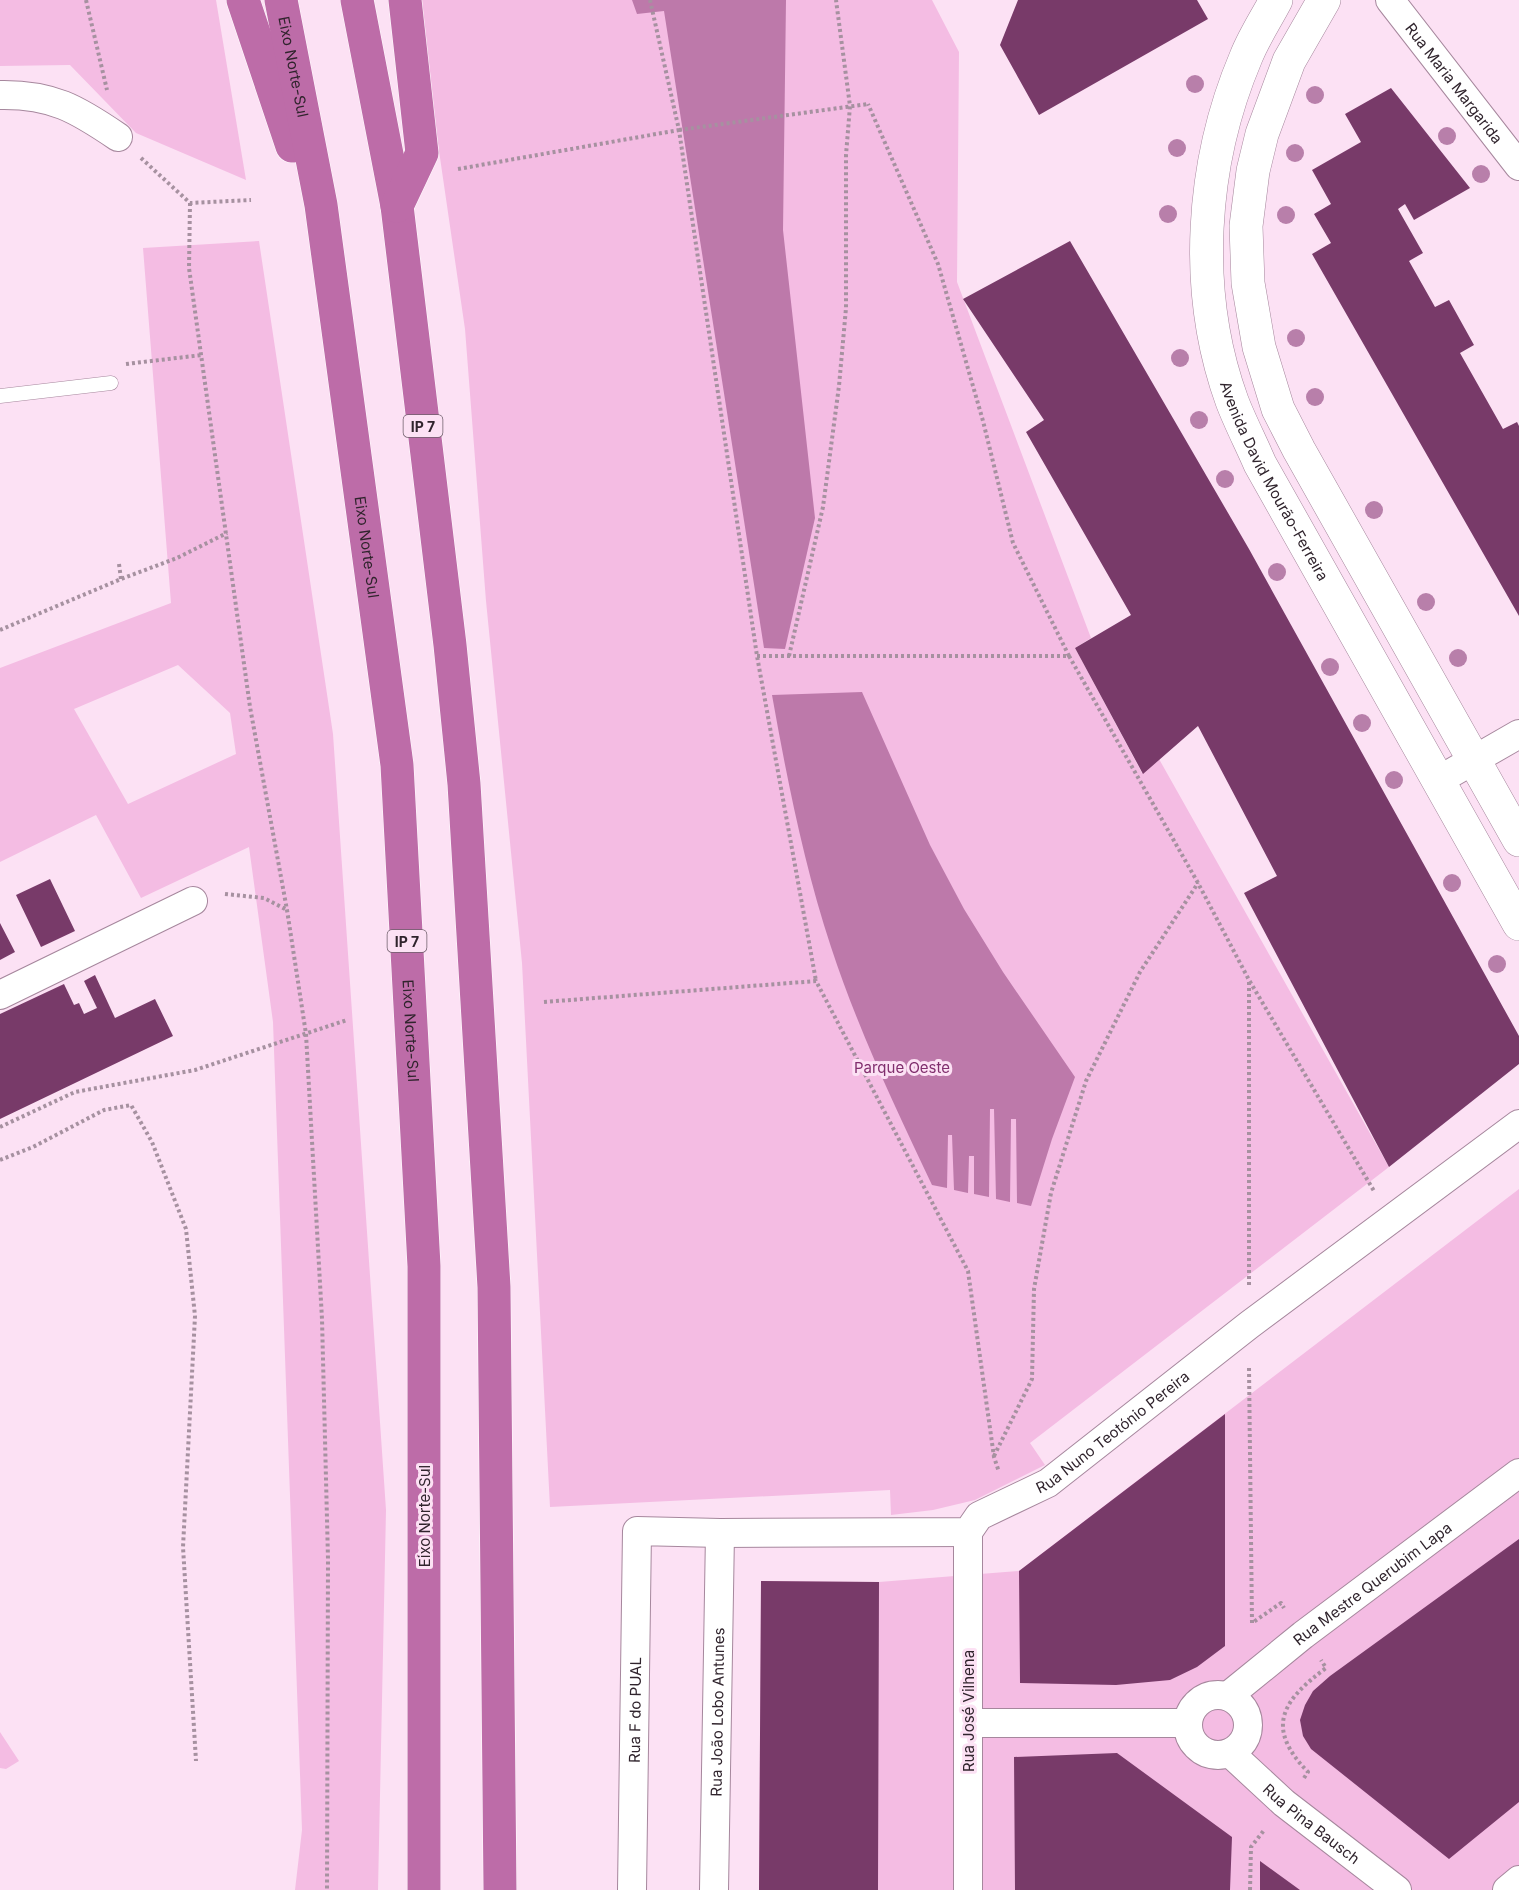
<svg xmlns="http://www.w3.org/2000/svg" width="1519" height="1890" viewBox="0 0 1519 1890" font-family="Inter,sans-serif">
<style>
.green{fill:#f4bce3;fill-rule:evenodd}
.water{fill:#bd79aa}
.building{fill:#783a69}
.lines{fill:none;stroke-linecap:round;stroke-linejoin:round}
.lane-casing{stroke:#a6879d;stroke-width:15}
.street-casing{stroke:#a6879d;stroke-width:30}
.secondary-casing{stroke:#a6879d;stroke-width:34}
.highway-casing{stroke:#fff;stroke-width:34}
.path{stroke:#a691a0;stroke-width:4;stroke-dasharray:3 3;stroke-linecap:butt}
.lane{stroke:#fff;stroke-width:14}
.street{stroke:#fff;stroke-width:28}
.secondary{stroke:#fff;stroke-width:33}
.highway{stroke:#bd6ca8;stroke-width:33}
.path-bridge{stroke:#a691a0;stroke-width:4;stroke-dasharray:3 3;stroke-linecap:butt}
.tree{fill:#b87faa}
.labels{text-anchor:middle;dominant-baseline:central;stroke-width:6;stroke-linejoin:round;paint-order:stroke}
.shield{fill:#fce1f4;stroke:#6d5d69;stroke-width:1.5}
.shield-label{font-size:14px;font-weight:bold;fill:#30242d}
.street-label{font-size:15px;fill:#30242d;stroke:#fce1f4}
.park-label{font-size:15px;fill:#812f6e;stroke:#fce1f4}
</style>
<rect width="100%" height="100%" fill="#fce1f4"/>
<path class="green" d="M0,0H216L246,180L136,133L70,65L0,66Z
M417,0H932L959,52L957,282L1091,638L1075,648L1142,773L1159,759L1389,1167L1030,1443L1045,1465L975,1500L933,1510L891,1515L890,1490L550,1507L522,963L486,601L465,329Z
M259,241L333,734L386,1510L378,1890H295L302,1830L273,1022L249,847L141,898L96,815L0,862V668L171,603L143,248ZM178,665L230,713L236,754L128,804L74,709Z
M1519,1189V1890H759L761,1581L879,1582L1019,1571Z
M0,1732L19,1761L6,1769L0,1768Z"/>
<path class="water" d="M632,0H786L783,230L815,518L785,649L764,648L664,11L637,14Z
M862,692L930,845L964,909L1003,972L1075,1077L1052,1139L1031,1206L1017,1203L1016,1119H1011L1010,1202L996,1199L994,1109H990L989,1197L974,1194V1156H969L968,1193L954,1190L952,1135H948L947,1188L932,1185C895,1107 858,1029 831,947C804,865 787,779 772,695Z"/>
<path class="building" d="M1018,0H1197L1208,19L1039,115L1000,45Z
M1391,88L1470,188L1414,220L1405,204L1398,209L1423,253L1409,261L1435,307L1449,300L1474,345L1460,353L1503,429L1517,422L1519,426V616L1312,254L1331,243L1314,214L1331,204L1312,170L1361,142L1345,114Z
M1070,241L1249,549L1519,1036V1064L1389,1167L1244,893L1277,876L1198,726L1143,774L1075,648L1131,615L1026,432L1044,420L963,299Z
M50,879L75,931L41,947L16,895Z
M0,923L15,952L0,960Z
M95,975L115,1018L155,999L173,1036L0,1119V1014L64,984L74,1005L79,1003L84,1014L97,1008L84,981Z
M1225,1414V1646L1197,1667L1170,1680L1116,1685L1020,1683L1019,1571Z
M1519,1539V1802L1449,1859L1311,1749L1303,1736L1300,1720L1305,1705L1313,1691L1330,1676Z
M761,1581L879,1582L878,1890H759Z
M1117,1753L1232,1837L1230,1890H1015L1014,1757Z
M1260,1861L1300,1890H1260Z"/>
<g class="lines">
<g class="lane-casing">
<path id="lane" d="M0,396L111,383"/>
</g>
<g class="street-casing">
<g id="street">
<path id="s1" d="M1390,0L1519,166"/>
<path d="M0,95C52,94 77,109 118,137"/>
<path d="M1439,780L1519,734"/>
<path d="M0,995L193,901"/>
<circle cx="1218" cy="1725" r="30"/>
<path id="s2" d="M1228,1696L1303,1635L1519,1473"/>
<path d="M969,1723H1187"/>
<path id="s3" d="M1230,1753L1284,1803L1397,1890"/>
<path id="s4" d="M632,1890L637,1531L720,1533L968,1532L979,1516L1048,1483L1249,1325L1519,1124"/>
<path id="s5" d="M714,1890L720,1533"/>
<path d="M968,1890V1532"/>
<path d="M1507,1890L1519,1880"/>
</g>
</g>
<g class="secondary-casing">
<g id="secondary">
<path id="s6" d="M1276,0C1266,19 1254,37 1246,57C1201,163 1192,291 1232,401C1240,422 1251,443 1260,464L1519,924"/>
<path d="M1324,0L1289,61L1262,134L1253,171L1246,226L1248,283L1259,347L1278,409L1299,450L1519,840"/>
</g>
</g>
<g class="highway-casing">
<g id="highway">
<path d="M243,0L292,146"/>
<path id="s7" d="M281,0L321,205L397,765L424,1266V1890"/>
<path d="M357,0L397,206L450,645L464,784L494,1287L500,1890"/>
<path d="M397,206L422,153L405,0"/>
</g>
</g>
<path class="path" d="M86,0L107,90
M650,0L679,130L757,656L816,981
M141,158L190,203L251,200
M458,169L679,130
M190,203L189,268L250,707L287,910L306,1034L322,1319L328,1559L327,1890
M126,364L202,355
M119,564L121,579
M0,630L121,579L177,558L227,533
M757,656H1069L1013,543L983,421L938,264L868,104
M789,656L823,507L839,386L846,308V155L850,106L836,0
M1069,656L1198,883L1249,980L1374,1191
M225,894L264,898L287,910
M544,1002L816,981L968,1271L994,1457L999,1472
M0,1127L75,1092L195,1070L347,1020
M0,1160L33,1147L104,1110L131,1105L152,1142L186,1229L195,1316L183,1547L196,1761
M1249,1285V980
M1249,1368L1252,1623L1281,1603L1284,1608
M994,1456L1032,1379L1034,1289L1051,1193L1086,1081L1140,972L1198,883
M1304,1778L1308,1772C1264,1727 1283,1700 1326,1668L1321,1660
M1250,1890L1251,1847L1265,1829"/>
<use href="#lane" class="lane"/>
<use href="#street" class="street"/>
<use href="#secondary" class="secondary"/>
<use href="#highway" class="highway"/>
<path class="path-bridge" d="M679,130L868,104"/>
</g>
<g class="tree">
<circle cx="1195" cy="84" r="9"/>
<circle cx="1315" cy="95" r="9"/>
<circle cx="1447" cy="136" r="9"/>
<circle cx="1177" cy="148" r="9"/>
<circle cx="1295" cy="153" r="9"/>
<circle cx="1481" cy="174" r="9"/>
<circle cx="1168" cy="214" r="9"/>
<circle cx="1286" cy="215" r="9"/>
<circle cx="1296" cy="338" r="9"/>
<circle cx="1180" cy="358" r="9"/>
<circle cx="1315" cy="397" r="9"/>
<circle cx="1199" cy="420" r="9"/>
<circle cx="1225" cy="479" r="9"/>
<circle cx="1374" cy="510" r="9"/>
<circle cx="1277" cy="572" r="9"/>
<circle cx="1426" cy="602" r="9"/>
<circle cx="1458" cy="658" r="9"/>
<circle cx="1330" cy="667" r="9"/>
<circle cx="1362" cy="723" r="9"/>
<circle cx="1394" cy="780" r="9"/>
<circle cx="1452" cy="883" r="9"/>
<circle cx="1497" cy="964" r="9"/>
</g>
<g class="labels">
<g class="shield">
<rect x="403.5" y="415" width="39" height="22" rx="4.5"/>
<rect x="387.5" y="930" width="39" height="22" rx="4.5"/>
</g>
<g class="shield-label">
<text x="423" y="426">IP 7</text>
<text x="407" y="941">IP 7</text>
</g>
<g class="street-label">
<text stroke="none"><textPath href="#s7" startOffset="68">Eixo Norte-Sul</textPath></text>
<text stroke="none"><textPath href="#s1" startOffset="105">Rua Maria Margarida</textPath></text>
<text stroke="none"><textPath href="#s6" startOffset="507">Avenida David Mourão-Ferreira</textPath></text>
<text stroke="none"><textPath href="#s7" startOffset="554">Eixo Norte-Sul</textPath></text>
<text stroke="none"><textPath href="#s7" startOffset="1040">Eixo Norte-Sul</textPath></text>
<text stroke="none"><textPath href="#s4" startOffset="868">Rua Nuno Teotónio Pereira</textPath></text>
<text transform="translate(424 1516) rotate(-90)">Eixo Norte-Sul</text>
<text stroke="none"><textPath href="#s2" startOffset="183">Rua Mestre Querubim Lapa</textPath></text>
<text stroke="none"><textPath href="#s4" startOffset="180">Rua F do PUAL</textPath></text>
<text stroke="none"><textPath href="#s5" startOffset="178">Rua João Lobo Antunes</textPath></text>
<text transform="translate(968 1711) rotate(-90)">Rua José Vilhena</text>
<text stroke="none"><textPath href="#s3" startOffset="108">Rua Pina Bausch</textPath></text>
</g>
<g class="park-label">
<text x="902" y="1067">Parque Oeste</text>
</g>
</g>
</svg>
